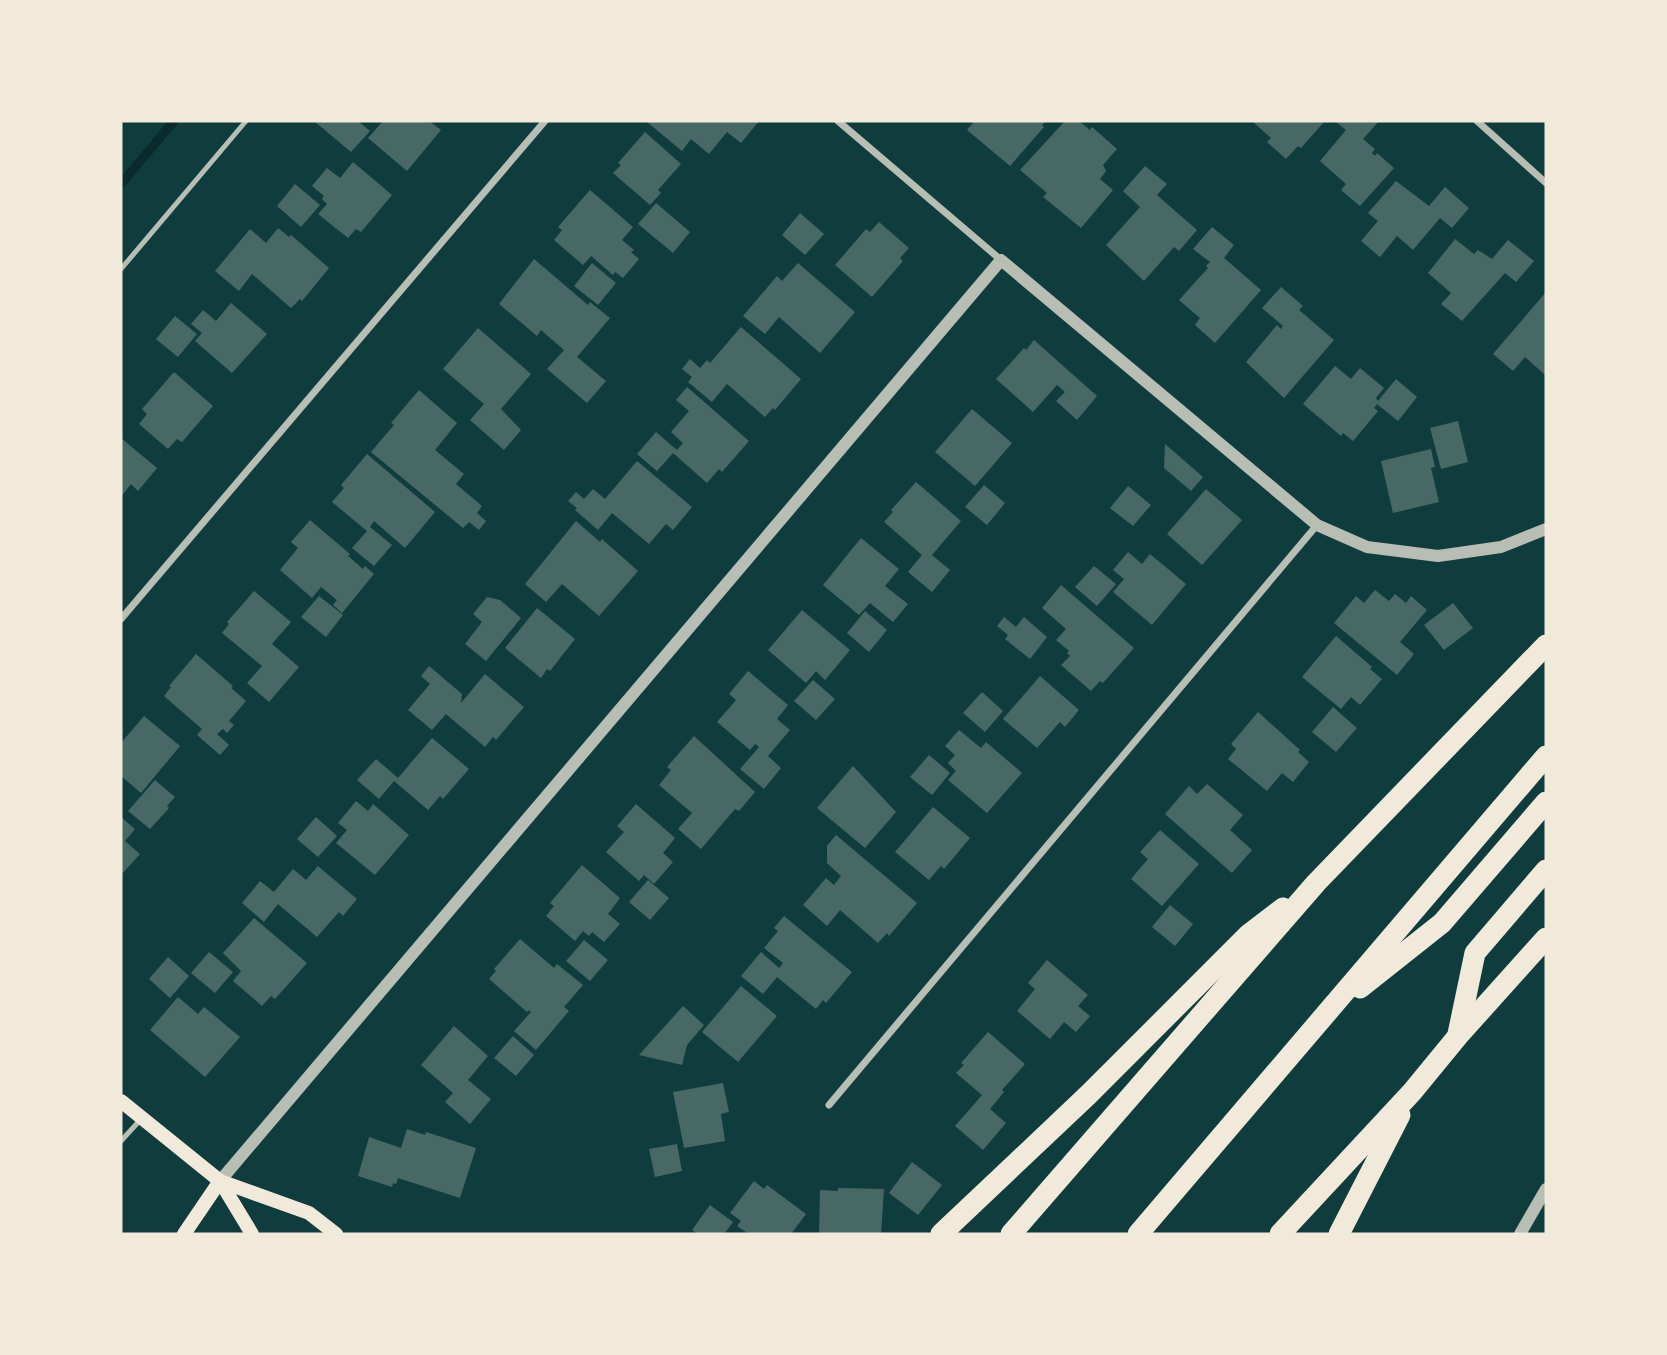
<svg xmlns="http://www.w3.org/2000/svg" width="1667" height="1355" font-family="'IBM Plex Sans',sans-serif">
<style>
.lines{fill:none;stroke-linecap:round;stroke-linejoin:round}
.stream{stroke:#0a2a2b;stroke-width:9}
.building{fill:#486865}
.service{stroke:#b8beb3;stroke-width:5}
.minor{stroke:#b8beb3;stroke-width:7}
.tertiary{stroke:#b8beb3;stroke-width:12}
.secondary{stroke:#f1e9da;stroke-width:14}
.motorway{stroke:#f1e9da;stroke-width:21}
</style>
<rect width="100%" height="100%" fill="#0f3d3e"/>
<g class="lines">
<polyline class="stream" points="121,184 174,121"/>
</g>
<g class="building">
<polygon points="314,121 358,121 370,131 351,152"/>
<polygon points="383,121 429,121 441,130 407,171 368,138"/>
<polygon points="649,121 759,121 741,143 727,132 709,154 691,139 682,151 647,122"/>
<polygon points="970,121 1046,121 1042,125 1044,127 1010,166 967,130 973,123"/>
<polygon points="1065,121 1079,121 1090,130 1092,127 1117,149 1103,165 1106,171 1100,179 1113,190 1081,228 1043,197 1047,193 1020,170"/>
<polygon points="1252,121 1325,121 1301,148 1298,146 1286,159 1267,142 1271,138"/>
<polygon points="1335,121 1379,121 1363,139 1375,149 1372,153 1375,156 1377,153 1394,168 1360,206 1341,190 1346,184 1320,161 1346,130"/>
<polygon points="645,132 681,164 658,190 661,193 650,205 613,173 621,165 618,163"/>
<polygon points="353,162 392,195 361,232 356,229 348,238 318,214 327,204 322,199 324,196 312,186 327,168 340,178"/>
<polygon points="1145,166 1167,184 1157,195 1197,230 1179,251 1174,247 1144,281 1106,245 1140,207 1123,191"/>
<polygon points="1396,181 1429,206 1445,187 1469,208 1452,228 1440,218 1413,250 1397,236 1380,257 1361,241 1378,221 1368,213"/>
<polygon points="295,184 320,205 301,227 277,206"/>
<polygon points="590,190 633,227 622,240 634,250 631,252 639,259 623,278 615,272 613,275 591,256 583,265 554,240 562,230 558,227"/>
<polygon points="656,203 690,232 673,253 638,224"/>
<polygon points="800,213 824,234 805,255 782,235"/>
<polygon points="879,222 909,248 900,258 903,261 872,297 835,265 866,229 870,232"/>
<polygon points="1212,227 1234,245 1224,258 1261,290 1215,343 1195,325 1200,318 1179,300 1208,268 1206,266 1210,262 1193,249"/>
<polygon points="278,228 289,237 291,235 329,268 302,301 300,299 291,308 252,274 239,291 215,271 250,229 266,243"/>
<polygon points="1455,239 1474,254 1478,250 1492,259 1508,240 1534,261 1516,282 1505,273 1462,321 1441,304 1451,293 1428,273"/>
<polygon points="534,259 588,305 590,302 610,318 577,357 606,381 587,403 547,369 564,350 541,330 537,336 499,304"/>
<polygon points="592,263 616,283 598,305 574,286"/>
<polygon points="798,263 855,312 820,353 779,317 765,334 743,316 777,276 782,281"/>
<polygon points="1281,287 1303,306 1299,310 1334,340 1284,398 1246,362 1277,325 1281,329 1283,326 1262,308"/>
<polygon points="1546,292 1546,373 1545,375 1525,357 1513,371 1493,354"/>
<polygon points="231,303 267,334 232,373 195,341 202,333 191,324 203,310 216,321"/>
<polygon points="175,316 197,334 178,357 156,339"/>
<polygon points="741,327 801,379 775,410 773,408 765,417 727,384 712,402 688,382 692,377 682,369 690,359 700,368 707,360 710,363"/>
<polygon points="478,328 531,374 501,409 521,430 504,450 470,420 484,404 443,369"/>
<polygon points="1034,340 1097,396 1077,420 1056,401 1065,392 1057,385 1033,412 996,379 1024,348 1026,350"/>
<polygon points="1335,366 1351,379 1360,368 1384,388 1376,398 1378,401 1396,379 1417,397 1398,421 1377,404 1374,408 1378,411 1353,441 1343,433 1341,436 1303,404"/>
<polygon points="174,372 213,406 182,442 177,439 168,449 139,424 147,414 142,409"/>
<polygon points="687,387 749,441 722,472 719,469 707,483 673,453 657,471 637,454 656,432 677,450 683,443 671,432 689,411 676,400"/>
<polygon points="419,390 457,423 435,450 464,474 456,484 482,506 477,513 486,521 479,530 469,522 463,528 371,452 394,425 391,423"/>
<polygon points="972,409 1012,443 975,486 935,452"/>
<polygon points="1458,421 1468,462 1441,469 1430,428"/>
<polygon points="121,438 157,468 138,491 131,484 121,497"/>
<polygon points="1165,444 1203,477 1191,491 1164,468"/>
<polygon points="1431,449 1435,467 1431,468 1439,502 1393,513 1381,461"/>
<polygon points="367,454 435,512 405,548 374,521 370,527 392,545 374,566 352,548 367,531 332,502 344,488 341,485"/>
<polygon points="637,461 692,507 673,530 666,524 649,544 612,513 598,530 575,510 577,508 568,501 576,492 584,499 593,489 605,499"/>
<polygon points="916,482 961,521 932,555 950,570 932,592 908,572 922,555 884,522 893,512 891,510"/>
<polygon points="984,485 1005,503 987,525 965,507"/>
<polygon points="1128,486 1151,505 1133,526 1110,508"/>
<polygon points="1206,489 1242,520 1202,565 1167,534"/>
<polygon points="310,520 350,554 348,556 363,569 365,566 374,574 342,613 333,605 337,600 321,587 312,598 280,570 298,548 291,542"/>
<polygon points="576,521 600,542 602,539 638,571 599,616 562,584 546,602 525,584"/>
<polygon points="861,538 899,569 885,586 908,604 893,622 870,603 859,615 823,585"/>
<polygon points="1128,552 1142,564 1150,554 1186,584 1152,625 1113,592 1124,579 1113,570"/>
<polygon points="1094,566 1116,584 1097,606 1075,587"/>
<polygon points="1061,585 1134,648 1103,683 1100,681 1091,691 1061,665 1070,656 1067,653 1069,651 1056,640 1066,629 1042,608"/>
<polygon points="1375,590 1389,601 1395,594 1406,603 1411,596 1427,610 1400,642 1414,654 1397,675 1334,623 1356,596 1364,603"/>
<polygon points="254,591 291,622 272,644 299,667 269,702 247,683 262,666 222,633 229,624 227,622"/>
<polygon points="319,596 343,615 326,637 301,617"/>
<polygon points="487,597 500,600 521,618 486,661 465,644 482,622 473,614"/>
<polygon points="1453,603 1473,628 1444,650 1424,625"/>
<polygon points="537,608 575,639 550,671 547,669 541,678 505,648"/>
<polygon points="802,610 850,650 825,680 816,671 806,683 768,650"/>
<polygon points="865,611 887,630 869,652 847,633"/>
<polygon points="1004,617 1016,627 1024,617 1047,637 1030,659 1005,639 1008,635 997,626"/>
<polygon points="1336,636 1372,667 1370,669 1382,679 1360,705 1351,697 1341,709 1302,677"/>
<polygon points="196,654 233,686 231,688 246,701 229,721 234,725 227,733 223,729 217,734 229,745 220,755 197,735 202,729 164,696 171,687 169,686"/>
<polygon points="429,666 462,694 461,703 485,674 524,707 496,740 493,737 485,747 446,714 432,730 408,710 430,684 421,676"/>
<polygon points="748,671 788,705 777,719 790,730 768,756 781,768 764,789 740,769 759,747 755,744 750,750 717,722 736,700 729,694"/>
<polygon points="1040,676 1079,710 1065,727 1060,722 1037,748 1003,719"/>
<polygon points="813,680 835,699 816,720 794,701"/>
<polygon points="982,692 1003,711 985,732 963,713"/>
<polygon points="1333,707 1357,728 1336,752 1312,732"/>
<polygon points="1258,712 1300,750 1298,752 1309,762 1293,782 1282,773 1267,791 1228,759 1236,749 1231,744"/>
<polygon points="144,716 180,746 141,793 121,776 121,743"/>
<polygon points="959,730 981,748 986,742 1022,773 987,813 948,780 956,771 948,763 955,755 945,746"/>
<polygon points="694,736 755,792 739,811 735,809 701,849 678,829 692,813 659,785 671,770 667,767"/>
<polygon points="432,738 469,769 443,799 440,796 428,810 394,781 379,799 357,780 376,759 398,778"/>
<polygon points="929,755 950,773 932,795 910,777"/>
<polygon points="853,766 896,812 865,848 817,808"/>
<polygon points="155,780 175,797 167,806 169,808 150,829 128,811"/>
<polygon points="1207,784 1243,815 1230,830 1252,850 1232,873 1165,814 1189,786 1197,794"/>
<polygon points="356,801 368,811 373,804 409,835 375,875 336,843 347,830 338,823"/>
<polygon points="636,804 675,838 663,853 673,862 654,884 644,875 639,881 606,852 624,832 617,826"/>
<polygon points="933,807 970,838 944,869 941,866 929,880 895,852"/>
<polygon points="121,817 135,829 125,841 140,854 121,875"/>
<polygon points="316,817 337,836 318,857 297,839"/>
<polygon points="1160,830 1199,864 1162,906 1131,879 1148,859 1140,852"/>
<polygon points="836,835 917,903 889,936 887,933 878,943 840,910 827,926 803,905 826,878 834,885 841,876 827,863 827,846"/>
<polygon points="582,865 620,898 608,914 620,924 604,942 592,932 589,936 583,931 575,941 546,916 554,906 550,903"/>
<polygon points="318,866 357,899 343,916 339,912 317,937 278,904 264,922 242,903 260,881 274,892 293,869 306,880"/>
<polygon points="648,880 669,898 650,920 629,902"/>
<polygon points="1170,905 1193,924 1175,946 1152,927"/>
<polygon points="784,916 852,972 826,1003 823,1000 816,1009 777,977 763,994 741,976 761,952 779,968 783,963 764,948 778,931 774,928"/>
<polygon points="254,918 307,963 275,999 271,996 262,1006 233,981 241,971 223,953"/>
<polygon points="520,939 554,968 557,964 583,985 564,1007 569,1011 536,1050 514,1031 531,1012 529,1010 527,1012 489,979 496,971 494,969"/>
<polygon points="584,940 608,960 590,981 566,961"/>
<polygon points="209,952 233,972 215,993 191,973"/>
<polygon points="168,957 189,976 170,998 149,979"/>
<polygon points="1047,960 1088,995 1078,1006 1090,1016 1076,1032 1064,1022 1050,1039 1017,1011 1035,989 1028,983"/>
<polygon points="741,986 777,1016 738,1062 702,1032"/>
<polygon points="178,997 198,1014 204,1007 240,1037 205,1077 150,1030"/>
<polygon points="683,1006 704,1025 687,1045 682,1065 639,1055"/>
<polygon points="454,1026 488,1056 468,1080 491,1099 470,1124 445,1102 453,1093 421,1065"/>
<polygon points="988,1032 1025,1064 1002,1090 1004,1092 990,1109 1006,1123 983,1150 955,1126 982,1095 956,1073 964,1065 961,1063"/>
<polygon points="513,1036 534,1055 516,1076 494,1058"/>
<polygon points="723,1083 729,1112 721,1114 725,1141 684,1148 673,1092"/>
<polygon points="407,1129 425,1135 426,1132 476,1148 460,1198 398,1178 396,1184 393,1183 392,1187 358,1176 369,1137 401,1148"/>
<polygon points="677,1144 682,1171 655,1177 649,1149"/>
<polygon points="912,1162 942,1185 918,1215 889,1193"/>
<polygon points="754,1181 764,1189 767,1185 806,1214 791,1234 749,1234 737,1226 741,1221 730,1213"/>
<polygon points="838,1188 884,1189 881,1234 819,1234 820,1190 838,1191"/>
<polygon points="710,1205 733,1222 724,1234 698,1234 692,1230"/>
</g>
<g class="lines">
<g class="service">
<polyline points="121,269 246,121"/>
<polyline points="121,1141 142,1118"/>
</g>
<g class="minor">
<polyline points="838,121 1001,260"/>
<polyline points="1477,121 1546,183"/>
<polyline points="121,619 545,121"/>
<polyline points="829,1105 1317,525"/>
</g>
<g class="tertiary">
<polyline points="220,1181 1001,260 1317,525 1367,547 1438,556 1501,547 1546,529"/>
<polyline points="1520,1234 1546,1189"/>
</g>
<g class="secondary">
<polyline points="121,1101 220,1181 309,1213 336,1234"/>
<polyline points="220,1181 252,1234"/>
<polyline points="184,1234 220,1181"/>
</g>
<g class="motorway">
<polyline points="1360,988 1442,923 1546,802"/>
<polyline points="1458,1034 1475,953 1546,870"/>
<polyline points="941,1234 1088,1095 1249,934 1283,908"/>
<polyline points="1011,1234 1316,883 1546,645"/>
<polyline points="1138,1234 1546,756"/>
<polyline points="1280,1234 1412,1092 1458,1036 1546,938"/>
<polyline points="1339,1234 1400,1115"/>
</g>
</g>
<rect width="1667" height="1355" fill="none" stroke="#f1e9da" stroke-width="245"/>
</svg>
